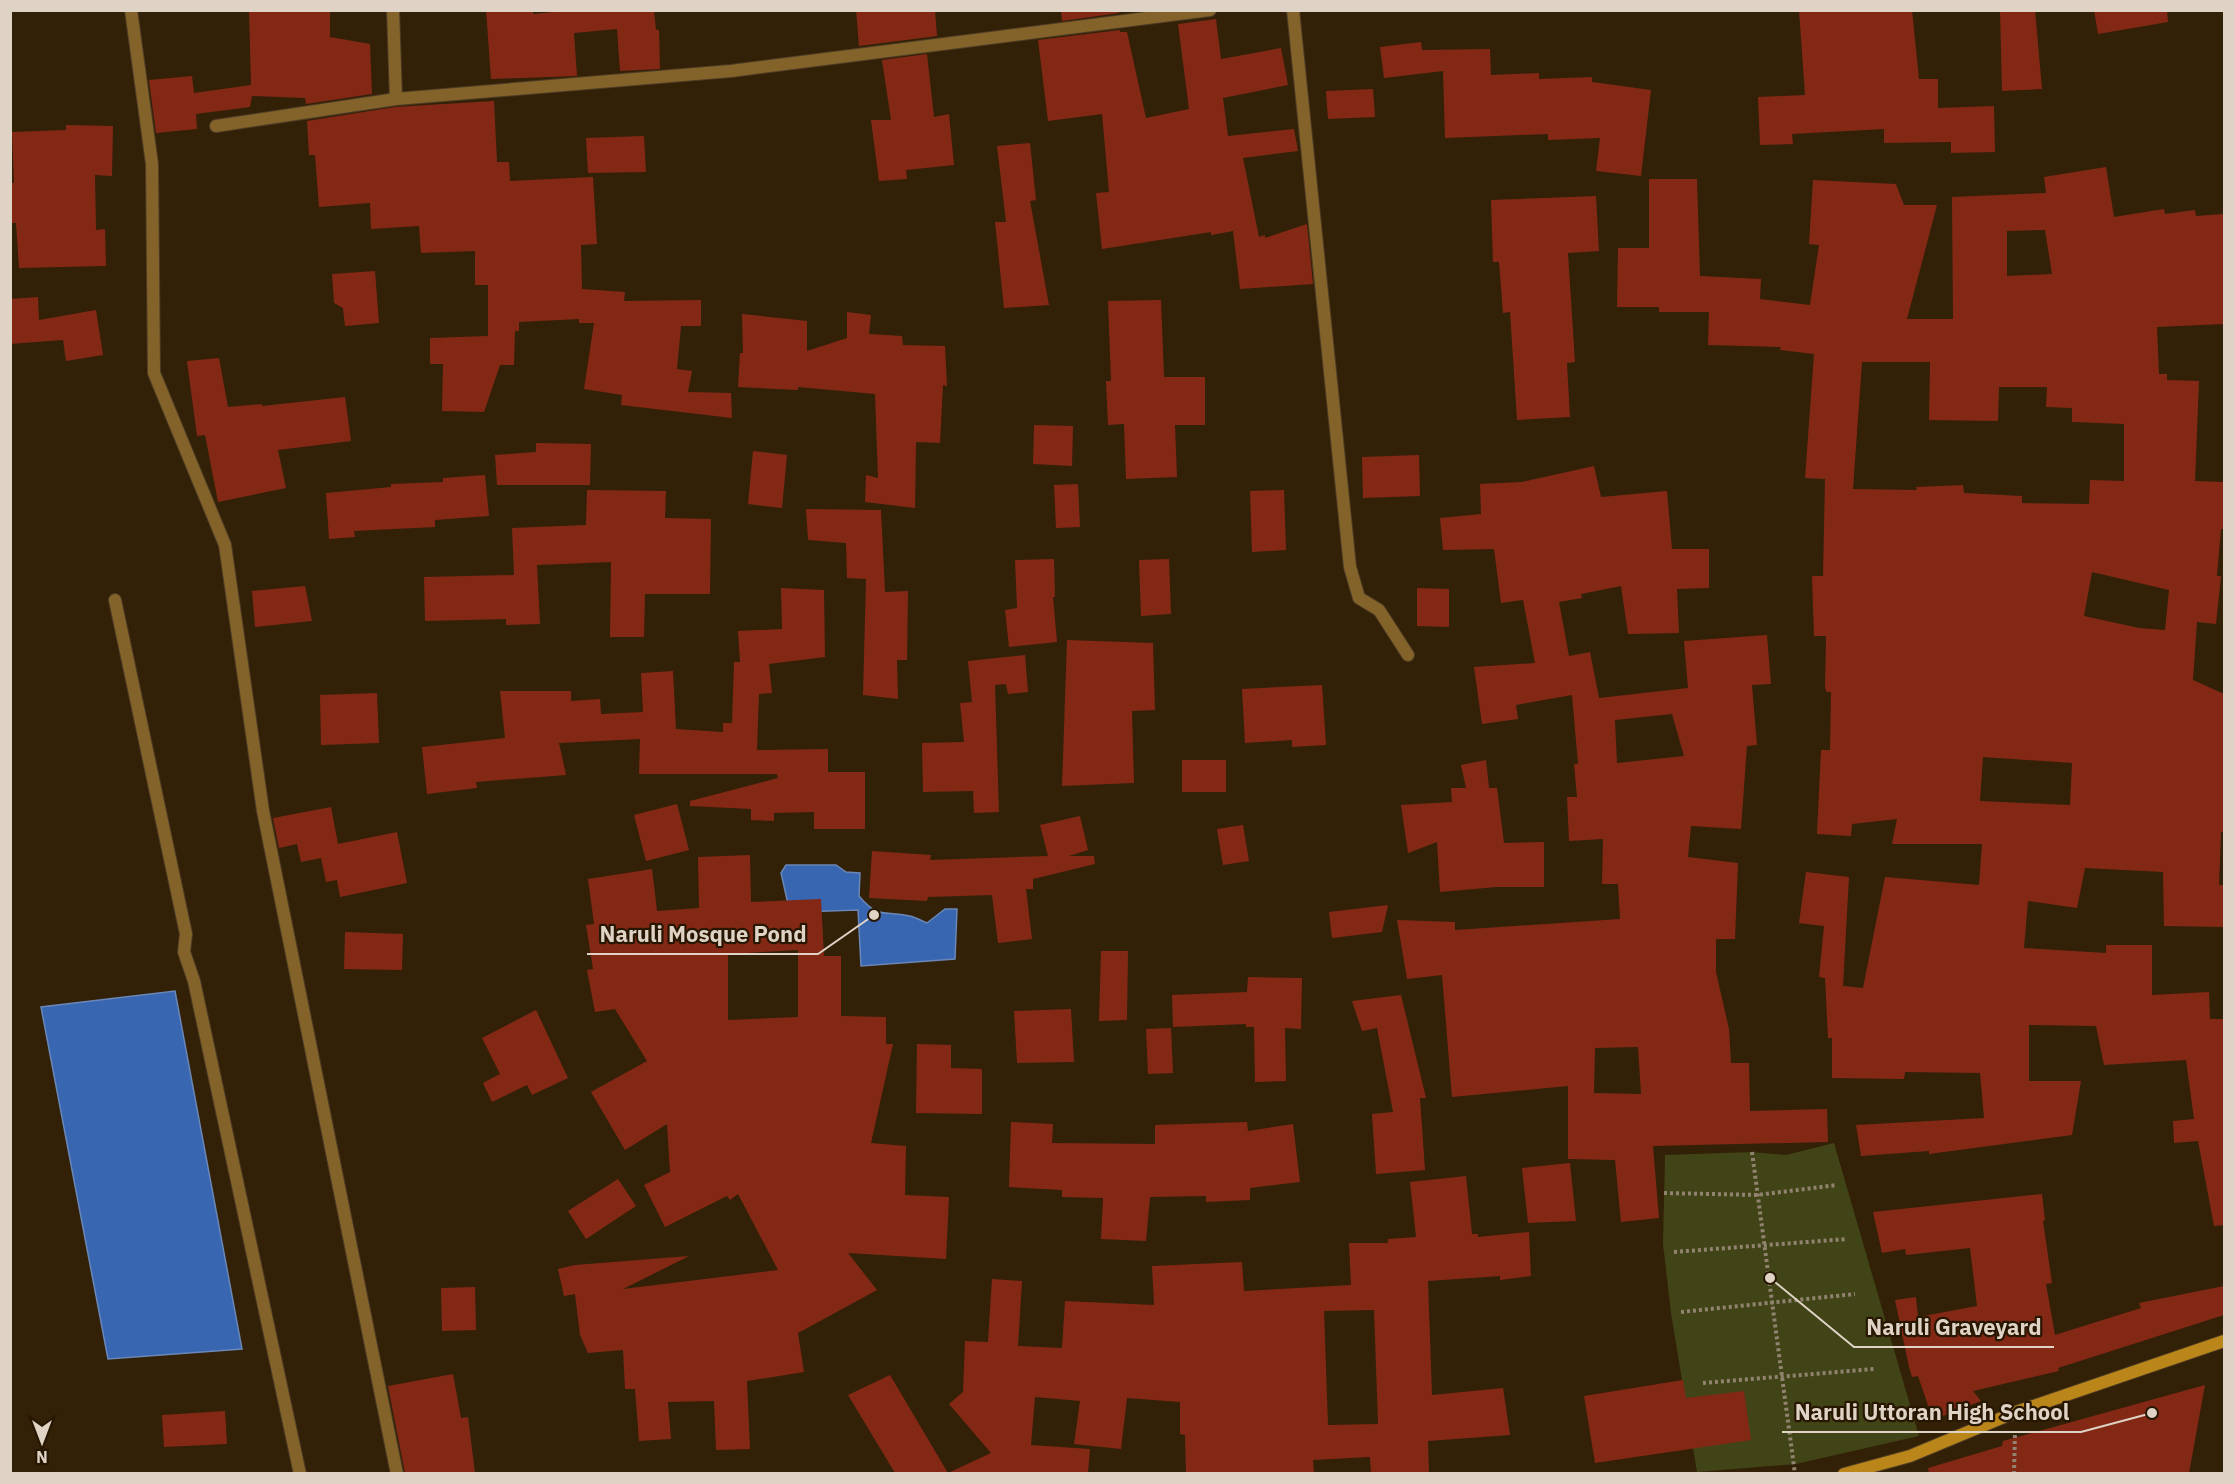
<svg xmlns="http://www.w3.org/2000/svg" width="2235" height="1484" font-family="'IBM Plex Sans',sans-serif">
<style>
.green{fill:#404417}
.water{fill:#3866b1;stroke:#6a87b7;stroke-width:1.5}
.building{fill:#842816;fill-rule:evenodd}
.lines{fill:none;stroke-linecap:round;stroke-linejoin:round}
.minor-casing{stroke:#4e3d25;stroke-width:14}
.secondary-casing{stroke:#4e3d25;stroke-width:14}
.path{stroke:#91836f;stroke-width:4;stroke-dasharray:3 3;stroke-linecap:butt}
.minor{stroke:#84632a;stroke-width:12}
.secondary{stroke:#ba861a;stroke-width:12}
.leader{fill:none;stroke:#dfd3c5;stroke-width:2}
.callout-dot{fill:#dfd3c5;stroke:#281700;stroke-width:2}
.callout-label{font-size:22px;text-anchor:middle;font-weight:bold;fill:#dfd3c5;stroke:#281700;stroke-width:4.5;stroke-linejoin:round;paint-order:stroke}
</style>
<rect width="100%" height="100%" fill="#322107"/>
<polygon class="green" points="1834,1143 1919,1436 1796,1464 1697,1472 1671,1313 1663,1244 1665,1155 1752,1152 1786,1155"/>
<g class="water">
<path d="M786 865H836L846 872 860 873 859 896C879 920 884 910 910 916 915 917 922 921 927 923L945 909H957L955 959 861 966 858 910 800 912 788 904 781 873Z"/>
<polygon points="175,991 242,1349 108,1359 41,1007"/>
</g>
<g class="building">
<polygon points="249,10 330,10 330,37 370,44 372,94 306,104 305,98 252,96 250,107 196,114 197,129 156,133 149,80 192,76 194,93 251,85"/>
<polygon points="486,10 533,10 533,14 575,10 654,10 656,30 659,30 660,69 620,71 617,29 574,33 577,76 491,79"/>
<polygon points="856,10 935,10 937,36 859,46"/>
<polygon points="1061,10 1119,10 1119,13 1062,21"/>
<polygon points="1799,10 1912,10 1919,79 1938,79 1938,108 1994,106 1995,152 1951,153 1951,142 1884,143 1884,129 1792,134 1793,144 1760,145 1758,97 1805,95"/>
<polygon points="2000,10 2035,10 2042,89 2002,91"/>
<polygon points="2094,10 2167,10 2168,22 2098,34"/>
<polygon points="1216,19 1221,59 1281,48 1288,85 1223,98 1228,136 1294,129 1298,151 1243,158 1259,237 1265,235 1265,238 1307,224 1313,284 1240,289 1233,231 1211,235 1211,232 1102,249 1096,193 1109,192 1102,114 1048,121 1038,40 1120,30 1120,32 1127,32 1146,118 1189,109 1178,24"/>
<polygon points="1421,42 1422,50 1490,49 1491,75 1539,73 1539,79 1592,77 1592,82 1651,90 1641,176 1596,171 1600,138 1548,140 1548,134 1445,138 1443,71 1384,78 1380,47"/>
<polygon points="927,54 934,117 949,114 954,165 906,170 907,179 879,181 871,120 891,120 882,60"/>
<polygon points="1373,89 1375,117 1328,119 1326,91"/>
<polygon points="494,101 497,162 509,162 510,181 593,177 597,244 581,245 582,289 625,292 624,301 701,300 701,326 681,326 677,369 692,371 688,392 731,393 732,418 621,405 622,395 584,389 594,323 579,323 579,319 519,322 519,331 515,331 514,365 500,365 484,412 442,411 443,364 430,364 430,338 488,336 488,285 475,285 475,251 421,253 419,226 371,229 370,203 319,207 315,155 309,155 307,121 395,107"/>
<polygon points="66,125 113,126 112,176 95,175 96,230 105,229 106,266 19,268 16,223 10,223 10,183 14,183 12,132 66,130"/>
<polygon points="644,136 646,172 588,173 586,138"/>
<polygon points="1030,143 1036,200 1030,201 1049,305 1004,308 995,222 1006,222 997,146"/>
<path d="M2106 167 2114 217 2164 209 2165 214 2195 210 2196 216 2224 214V324L2157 327 2159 374H2167V380L2199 381 2195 481 2224 482V529H2221L2217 576H2221L2216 624 2197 622 2193 680 2224 694V832H2221L2219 885H2224V927L2164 926 2163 872 2085 868 2077 908 2028 901 2024 948 2106 953V945H2152V995L2209 992 2210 1019H2224V1225L2214 1226 2198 1141 2174 1143 2173 1121 2194 1119 2186 1060 2104 1065 2096 1026 2029 1025V1081H2081L2072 1135 1929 1154V1151L1861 1156 1856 1125 1984 1118 1980 1073 1905 1072 1904 1079 1832 1078V1038H1828L1825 978 1819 977 1824 926 1799 923 1806 872 1849 877 1843 986 1863 988 1885 877 1979 885 1982 844H1892L1897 819 1852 824 1851 836 1817 834 1821 750H1830L1831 692H1827L1825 688 1826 636H1814L1812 576H1823L1825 479 1805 478 1814 354 1780 350 1781 347 1708 345 1709 312H1659V307H1617L1618 248H1649V179H1697L1700 276 1761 279 1760 299 1810 305 1819 245 1809 244 1813 180 1896 184 1904 205H1937L1907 319H1953L1952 197 2046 193 2044 177ZM2045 230 2052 274 2007 276V231ZM1862 362H1930L1929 420 1998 421 1999 387H2047L2046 407 2072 408V422L2124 424V481L2090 480 2089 504 2022 503V496L1964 493 1963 485 1916 487 1917 490 1853 489ZM2092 572 2169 590 2165 630 2139 628 2084 616ZM1983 757 2072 763 2070 805 1980 801Z"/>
<polygon points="1596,196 1599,251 1568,253 1575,362 1567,363 1570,417 1517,420 1510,312 1503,313 1499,262 1493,262 1491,200"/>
<polygon points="375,271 379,323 345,326 343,308 334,303 332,274"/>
<polygon points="38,297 39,320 96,310 103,355 66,361 63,340 10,344 10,299"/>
<polygon points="1161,300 1164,377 1205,377 1205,425 1175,425 1177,477 1126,479 1124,424 1108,425 1106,381 1111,381 1108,301"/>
<polygon points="847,312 871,315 869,334 902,336 903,345 945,346 947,386 943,385 940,443 916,442 915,508 865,502 866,475 878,478 875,394 798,387 798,390 738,387 740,353 743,353 742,314 807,321 807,351 847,338"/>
<polygon points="219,358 228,407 262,404 262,406 345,397 351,441 278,450 286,488 218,502 205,435 197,436 187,361"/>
<polygon points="1034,425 1073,426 1072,466 1033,464"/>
<polygon points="536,443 591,444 590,485 497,485 495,455 536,452"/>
<polygon points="753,451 787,455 782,508 748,504"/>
<polygon points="1419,455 1420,496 1363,498 1362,457"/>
<path d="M1594 466 1601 497 1667 491 1672 549H1709V588L1677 589 1679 633 1628 634 1621 586 1581 594 1582 598 1559 602 1569 656 1590 652 1599 698 1688 688 1684 641 1767 635 1771 684 1752 685 1757 745 1747 746 1741 829 1691 826 1688 857 1738 863 1735 939H1716V972L1729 1029 1731 1063H1749L1750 1111 1827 1109 1828 1142 1653 1146 1659 1218 1621 1222 1615 1160 1568 1159V1086L1452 1097 1442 975 1407 979 1397 920 1455 922V930L1620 919 1618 884H1602L1603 839 1569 841 1567 797H1577L1574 764H1578L1572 695 1516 705 1518 719 1482 724 1474 667 1535 663 1523 600 1501 603 1494 549 1443 550 1440 518 1481 514 1480 484 1522 482ZM1672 714 1684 756 1617 763 1615 720ZM1638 1047 1641 1094 1594 1093 1595 1048Z"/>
<polygon points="485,475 489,516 435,520 435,527 354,531 355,537 329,539 326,493 391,487 391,484 443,482 443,478"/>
<polygon points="1078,484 1080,527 1056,528 1054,485"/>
<polygon points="587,490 666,491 665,518 711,519 710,594 645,594 644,637 610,637 611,562 537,565 540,624 506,625 506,619 425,621 424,577 514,575 512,528 586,525"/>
<polygon points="1284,490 1286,550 1252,552 1250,491"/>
<polygon points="806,509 881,510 885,592 908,591 907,660 897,660 898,699 863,695 866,579 847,578 846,543 808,540"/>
<polygon points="1054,559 1055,597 1053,597 1057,642 1009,647 1005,610 1017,608 1015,560"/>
<polygon points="1169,559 1171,614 1141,616 1139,560"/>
<polygon points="305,586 312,621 255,627 252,591"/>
<polygon points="781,588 824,590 825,657 769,664 772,693 759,694 757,750 828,749 828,772 865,772 865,829 814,829 814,812 774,813 774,821 751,820 751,809 690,806 690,801 778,778 777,774 639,774 640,739 559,743 566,775 476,782 477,788 427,794 422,747 505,738 500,691 571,691 571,701 600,699 601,714 643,712 641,673 673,671 676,729 723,732 723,723 732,723 734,662 740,662 738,631 782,629"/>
<polygon points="1417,588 1449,589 1449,627 1417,626"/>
<polygon points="1067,640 1153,643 1155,710 1132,711 1134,783 1062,786"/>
<polygon points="1025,655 1028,692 1008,694 1006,684 995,685 999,812 974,813 973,791 923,792 922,743 964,742 960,703 972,702 968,661"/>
<polygon points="1322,685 1326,745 1292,747 1292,740 1245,743 1242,689"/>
<polygon points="377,693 379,743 321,745 320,695"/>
<rect x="1182" y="760" width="44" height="32"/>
<polygon points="1486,760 1489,788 1497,788 1504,843 1544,842 1544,887 1496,887 1440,892 1437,842 1408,853 1401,805 1452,802 1451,788 1466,788 1461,765"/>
<polygon points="677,804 689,850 646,861 634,815"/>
<polygon points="331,807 338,844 397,832 407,883 340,897 337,880 326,882 321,858 301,862 297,844 279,848 273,818"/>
<polygon points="1080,816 1088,850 1069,856 1094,856 1095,864 1033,879 1033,889 1026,889 1032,939 998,943 992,895 928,897 927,901 869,898 872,851 931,855 930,860 1048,856 1040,825"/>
<polygon points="1243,825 1249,861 1223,865 1217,829"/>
<path d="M750 855 751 902 821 899 824 956H841V1016L886 1017V1044H893L871 1143 906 1146 905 1195 949 1197 946 1259 848 1253 877 1290 798 1333 804 1372 747 1381 750 1449 716 1450 714 1401 668 1402 671 1439 639 1441 635 1389H625L623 1350 588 1353 580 1335 575 1294 564 1296 558 1269 575 1265 689 1256 623 1289 778 1270 738 1194 730 1200 727 1196 665 1227 644 1185 670 1172 667 1124 625 1150 591 1092 647 1061 615 1009 595 1012 587 970 593 969 586 925 594 924 588 879 652 869 657 911 699 908 698 857ZM798 950V1017L728 1020V954Z"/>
<polygon points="1388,905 1382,932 1332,938 1329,912"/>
<polygon points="345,932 403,934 402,970 344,969"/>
<polygon points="1101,951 1128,951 1127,1020 1099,1021"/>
<polygon points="1248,977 1302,978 1301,1029 1285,1028 1286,1081 1255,1082 1254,1027 1246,1027 1246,1024 1173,1027 1172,995 1247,992"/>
<polygon points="1401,995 1426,1098 1420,1098 1425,1170 1376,1174 1372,1114 1393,1112 1377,1028 1362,1031 1352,1001"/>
<polygon points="1071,1009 1074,1062 1017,1063 1014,1011"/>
<polygon points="536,1010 568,1078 532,1095 527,1085 492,1102 483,1083 500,1074 482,1038"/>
<polygon points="1171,1028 1173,1073 1148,1074 1146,1029"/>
<polygon points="917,1044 951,1045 951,1068 982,1069 982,1114 916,1113"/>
<polygon points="1011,1122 1053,1124 1052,1143 1155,1144 1155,1125 1247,1122 1248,1131 1293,1124 1300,1182 1250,1188 1250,1200 1206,1202 1206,1196 1150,1197 1146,1241 1101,1239 1103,1198 1062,1197 1062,1190 1009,1187"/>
<polygon points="1570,1163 1576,1221 1528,1223 1522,1168"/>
<path d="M1466 1176 1472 1234H1478V1237L1529 1232 1531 1276 1500 1280V1276L1428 1281 1432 1395 1503 1388 1510 1435 1428 1441 1429 1473H1371L1370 1457 1313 1460 1314 1473H1186L1185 1435 1180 1434V1402L1127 1398 1121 1449 1074 1444 1080 1401 1035 1397 1031 1445 1090 1449 1088 1473H895L848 1395 890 1375 948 1473 991 1453 949 1404 963 1392 965 1341 988 1342 992 1279 1022 1281 1018 1346 1062 1348 1065 1301 1154 1305 1152 1266 1242 1262 1244 1291 1351 1285 1349 1243H1388V1239L1416 1237 1410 1182ZM1374 1310 1378 1424 1328 1425 1324 1311Z"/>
<polygon points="618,1179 636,1206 586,1239 568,1211"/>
<polygon points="2042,1194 2045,1220 2043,1221 2052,1283 2046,1284 2055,1335 2141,1308 2139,1303 2224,1286 2224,1315 2058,1368 2059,1371 1973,1391 1981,1401 1933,1420 1918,1376 1912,1377 1909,1367 1895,1300 1916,1297 1918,1317 1977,1306 1970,1248 1906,1255 1905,1249 1882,1253 1873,1212"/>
<polygon points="475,1287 476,1330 442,1331 441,1288"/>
<polygon points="453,1374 461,1418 468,1417 475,1473 405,1473 388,1386"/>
<polygon points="1683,1380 1686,1398 1744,1391 1751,1440 1595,1463 1584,1396"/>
<polygon points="2205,1385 2189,1473 1929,1473 1928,1468 2002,1446 2003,1441"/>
<polygon points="225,1411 227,1444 164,1447 162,1415"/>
</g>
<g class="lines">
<g class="minor-casing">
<g id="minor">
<polyline points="131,10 152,164 154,373 225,545 263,811 397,1474"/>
<polyline points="1293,10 1350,567 1359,598 1379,610 1408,655"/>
<polyline points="396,99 731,71 1210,10"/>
<polyline points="216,126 396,99 393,10"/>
<polyline points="115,600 186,934 184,952 194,981 300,1474"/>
</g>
</g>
<g class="secondary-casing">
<polyline id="secondary" points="1844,1474 1910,1456 2016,1412 2224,1341"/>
</g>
<g class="path">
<polyline points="1752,1152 1795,1474"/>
<polyline points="1664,1193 1757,1195 1837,1185"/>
<polyline points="1674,1252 1847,1239"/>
<polyline points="1681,1312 1855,1294"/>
<polyline points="1703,1383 1874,1369"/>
<polyline points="2014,1474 2015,1432"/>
</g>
<use href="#minor" class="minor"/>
<use href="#secondary" class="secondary"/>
</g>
<path class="leader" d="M874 915L818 954H587M1770 1278L1854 1347H2054M2152 1413L2081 1432H1782"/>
<g class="callout-dot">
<circle cx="874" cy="915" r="6"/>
<circle cx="1770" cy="1278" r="6"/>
<circle cx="2152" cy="1413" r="6"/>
</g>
<g class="callout-label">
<text x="703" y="942">Naruli Mosque Pond</text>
<text x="1954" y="1335">Naruli Graveyard</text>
<text x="1932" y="1420">Naruli Uttoran High School</text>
</g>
<rect width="2235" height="1484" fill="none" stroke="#dfd3c5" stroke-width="24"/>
<g transform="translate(42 1442) rotate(180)" stroke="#281700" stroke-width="4.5" paint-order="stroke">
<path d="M0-4.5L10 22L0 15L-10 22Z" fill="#dfd3c5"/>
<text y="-9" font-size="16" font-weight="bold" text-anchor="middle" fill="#dfd3c5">N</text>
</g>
</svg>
